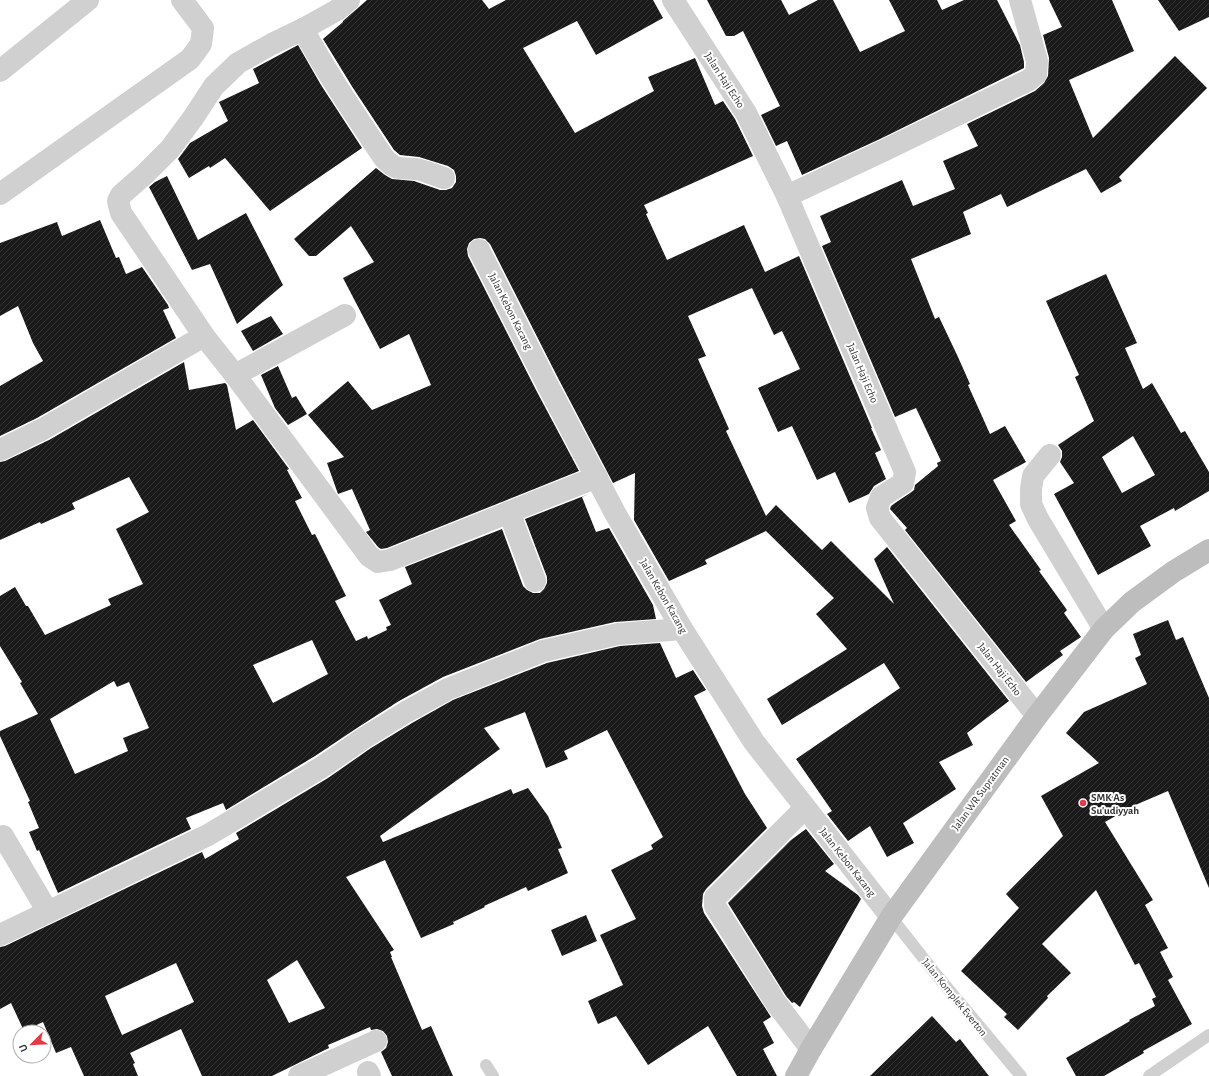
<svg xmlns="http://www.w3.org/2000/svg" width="1209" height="1076" font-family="'Alegreya Sans',sans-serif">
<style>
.building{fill:url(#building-hatch);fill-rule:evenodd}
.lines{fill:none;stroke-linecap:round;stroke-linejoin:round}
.lane{stroke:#d0d0d0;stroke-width:12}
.street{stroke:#d0d0d0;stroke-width:22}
.secondary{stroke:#bdbdbd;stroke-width:22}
.poi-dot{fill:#e63946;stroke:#fff;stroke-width:1.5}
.labels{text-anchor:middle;stroke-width:4;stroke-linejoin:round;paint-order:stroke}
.street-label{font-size:11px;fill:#333;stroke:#fff}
.poi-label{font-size:11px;font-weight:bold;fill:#333;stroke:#fff;text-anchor:start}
</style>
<defs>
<pattern id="building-hatch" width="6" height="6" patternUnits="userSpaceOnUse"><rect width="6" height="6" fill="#1a1a1a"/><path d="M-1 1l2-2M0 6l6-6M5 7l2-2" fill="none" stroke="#333"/></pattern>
</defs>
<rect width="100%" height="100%" fill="#fff"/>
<g class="building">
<polygon points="367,0 482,0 489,9 506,0 653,0 663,18 596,55 577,21 523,48 575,133 654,91 648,77 695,58 715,105 723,101 735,119 753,156 644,205 648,213 646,214 667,260 744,225 765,272 799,256 872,428 871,428 881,450 875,453 886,479 874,486 869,494 849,503 835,472 817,480 792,426 778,432 758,388 800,369 782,331 774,335 752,288 688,316 706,356 698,359 729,429 726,431 766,516 776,505 822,550 831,541 894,604 874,559 887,547 1009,701 967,733 973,745 939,762 956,789 903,823 914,843 887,857 870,826 848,841 827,814 832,811 796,759 900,688 884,663 782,725 767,699 847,649 816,614 834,598 766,531 705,560 707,564 669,581 634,520 635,473 613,483 558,378 490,244 485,239 480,238 474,239 469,243 467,249 468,256 536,390 579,471 387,548 381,549 378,547 366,532 370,530 352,489 338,494 327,463 344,457 308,415 348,381 372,410 431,385 409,334 380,349 343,278 374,262 351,226 316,256 309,256 294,239 376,168 385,175 392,179 414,181 440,190 446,190 452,188 456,182 456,176 454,170 448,166 419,157 400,155 394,150 353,88 323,39 343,22 343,21"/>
<polygon points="707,0 781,0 789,15 818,0 833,0 860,52 905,31 889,0 937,0 942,10 964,0 997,0 1020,45 1024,62 1024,68 880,139 802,175 787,141 776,146 761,115 780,106 743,31 734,36 726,36"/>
<polygon points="1049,0 1112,0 1134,51 1069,80 1093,138 1175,56 1207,88 1119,177 1122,181 1101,193 1086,169 1007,207 1001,194 963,212 971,234 911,259 935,319 939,317 958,357 970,384 968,385 990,434 1005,426 1026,462 993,480 1016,521 1009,525 1041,570 1039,571 1067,610 1064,613 1081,637 1060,651 1063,655 1026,682 905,530 907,528 890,509 891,506 895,503 910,493 914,490 915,485 938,466 937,463 941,461 916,408 895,417 822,246 831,242 820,216 902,180 913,206 955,189 943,161 978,146 967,124 1035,91 1044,83 1048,76 1049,58 1043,35 1062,27"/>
<polygon points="1158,0 1209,0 1209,17 1179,31"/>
<polygon points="298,45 321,85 362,148 270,211 225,158 210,168 209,166 189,178 178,159 190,143 228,121 219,102 259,83 253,69"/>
<polygon points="167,176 198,240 246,213 283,285 237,324 210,264 192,270 149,187 155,182"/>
<polygon points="100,220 116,258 119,257 126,274 142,267 168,305 169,308 163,310 176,338 37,418 0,436 0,386 43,361 33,343 18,306 0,316 0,243 57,222 62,236"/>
<path d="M1106 274 1137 343 1125 348 1143 389 1152 383 1181 433 1185 431 1209 472V491L1175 511 1174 508 1140 526 1151 546 1098 575 1054 494 1074 483 1060 462 1062 457V451L1058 445 1094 421 1075 377 1079 375 1046 301ZM1133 436 1155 475 1122 493 1102 457Z"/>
<polygon points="271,316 283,334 253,351 241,331"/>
<path d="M184 362 189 390 225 383 227 385 236 430 253 420 289 469 287 470 302 498 295 501 312 535 315 534 346 596 335 601 356 641 367 636 368 639 387 630 386 627 391 625 379 600 412 584 405 567 502 529 523 586 527 590 533 593H540L544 589 547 583V577L525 519 589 494 582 497 596 532 609 528 653 605 656 619 615 622 540 639 443 677 399 701 357 728 315 756 226 810 223 803 186 818 191 829 58 893 39 850 37 851 29 832 39 828 28 802 30 801 0 736V731L38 714 20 683 22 682 0 646V596L15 587 26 606H28L45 635 111 605 108 599 143 584 116 529 149 512 129 477 72 503 75 509 41 524 40 522 0 540V462L5 461 49 440ZM312 640 328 674 273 703 253 665ZM114 681 117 687 129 682 149 728 123 738 128 751 75 774 50 719Z"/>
<polygon points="278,366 292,398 296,396 307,414 288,425 275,408 261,375"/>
<polygon points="1168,620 1176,640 1183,637 1209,698 1209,888 1168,791 1133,806 1105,822 1153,900 1145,905 1168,948 1160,952 1173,977 1168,980 1192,1024 1143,1051 1144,1053 1104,1076 1076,1076 1066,1058 1130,1021 1129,1020 1155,1006 1152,999 1156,997 1139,963 1135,965 1096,890 1042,944 1071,973 1047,996 1048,998 1018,1030 1004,1017 1007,1014 961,971 1019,908 1006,894 1063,836 1041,796 1099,763 1066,733 1084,712 1147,684 1135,658 1141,655 1133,634"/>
<path d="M660 643 676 678 693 670 706 690 694 696 745 794 767 828 706 889 703 894 702 906 704 913 771 1017 763 1022 774 1043 763 1049 777 1076H737L708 1026 648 1065 616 1016 598 1024 588 1001 623 985 600 935 636 919 611 870 653 849 651 845 663 837 607 730 564 751 568 759 546 768 525 712 484 728 500 749 380 836 383 842 511 789 513 794 528 788 548 816 562 848 558 849 568 873 528 891 526 887 484 906 485 907 453 922 454 924 421 938 385 860 346 877 394 950 390 952 392 957H391L422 1030 431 1026 453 1076H392L381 1052 386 1048 388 1042 387 1036 383 1031 377 1029 371 1030 370 1027 328 1045 329 1048 272 1076H202L181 1029 130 1053 135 1063 133 1064 138 1076H84L71 1047 56 1053 43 1022 24 1031 11 1003 0 1009V947L5 946 202 852 205 859 239 839 236 833 328 778 371 748 412 723 453 700 547 663 620 646ZM297 960 325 1008 289 1023 267 980ZM176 963 194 1002 122 1035 105 996Z"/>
<polygon points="806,829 834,864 825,871 858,895 861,899 800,1007 794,1002 792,1003 786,996 728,903 791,840"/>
<polygon points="586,915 597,941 562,956 551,930"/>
<polygon points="932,1016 956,1042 960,1039 989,1076 870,1076"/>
</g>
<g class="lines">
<g class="lane">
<polyline points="891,917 935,973 1021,1076"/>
<polyline points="486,1065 493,1076"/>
<polyline points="1149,1076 1209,1035"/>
</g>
<g class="street">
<polyline points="349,0 337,10 303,29 272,44 238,63 214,86 193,118 170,149 145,174 121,195 118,201 121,213 204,336 235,375 369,556 378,562 390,560 597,477"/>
<polyline points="673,0 746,113 787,196 905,472 903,483 881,497 877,508 880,518 1037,716"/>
<path d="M303 29C327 74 356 116 384 158 397 172 400 167 416 169 426 171 435 175 444 178"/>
<polyline points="0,71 88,0"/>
<polyline points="0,194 190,59 201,44 203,28 182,0"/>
<polyline points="787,196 885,150 1029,80 1036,74 1037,61 1020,0"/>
<polyline points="479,250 547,384 615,513 682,629 754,742 891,917"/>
<polyline points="235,375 345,315"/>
<polyline points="0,450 43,429 204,336"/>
<polyline points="1050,455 1033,476 1031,489 1031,504 1038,519 1104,629"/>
<polyline points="509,512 535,581"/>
<polyline points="805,808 715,898 715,906 776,1003 811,1049"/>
<polyline points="0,838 3,836 48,912 208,835 322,767 364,738 406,712 448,689 543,651 618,634 682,629"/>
<polyline points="0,935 48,912"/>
<polyline points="368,1072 370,1076"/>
<polyline points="299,1076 376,1041"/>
</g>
<polyline class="secondary" points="796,1076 811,1049 891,917 1037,716 1104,629 1132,602 1173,572 1209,550"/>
</g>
<circle class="poi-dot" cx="1083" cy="803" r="4"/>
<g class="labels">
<g class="street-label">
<text transform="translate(725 80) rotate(57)" y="4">Jalan Haji Echo</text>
<text transform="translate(511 311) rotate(63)" y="4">Jalan Kebon Kacang</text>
<text transform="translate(863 373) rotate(67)" y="4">Jalan Haji Echo</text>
<text transform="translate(664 596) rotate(60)" y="4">Jalan Kebon Kacang</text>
<text transform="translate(1000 669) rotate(52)" y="4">Jalan Haji Echo</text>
<text transform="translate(980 793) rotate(-54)" y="4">Jalan WR Supratman</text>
<text transform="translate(848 862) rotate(52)" y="4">Jalan Kebon Kacang</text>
<text transform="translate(955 997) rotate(51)" y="4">Jalan Komplek Everton</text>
</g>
<g class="poi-label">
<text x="1091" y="801">SMK As<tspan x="1091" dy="13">Su'udiyyah</tspan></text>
</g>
</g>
<g transform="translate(32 1044) rotate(246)"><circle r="19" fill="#ffffff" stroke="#adadad"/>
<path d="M0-3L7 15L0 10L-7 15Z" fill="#e63946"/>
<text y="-6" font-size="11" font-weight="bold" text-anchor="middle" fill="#333333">U</text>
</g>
</svg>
